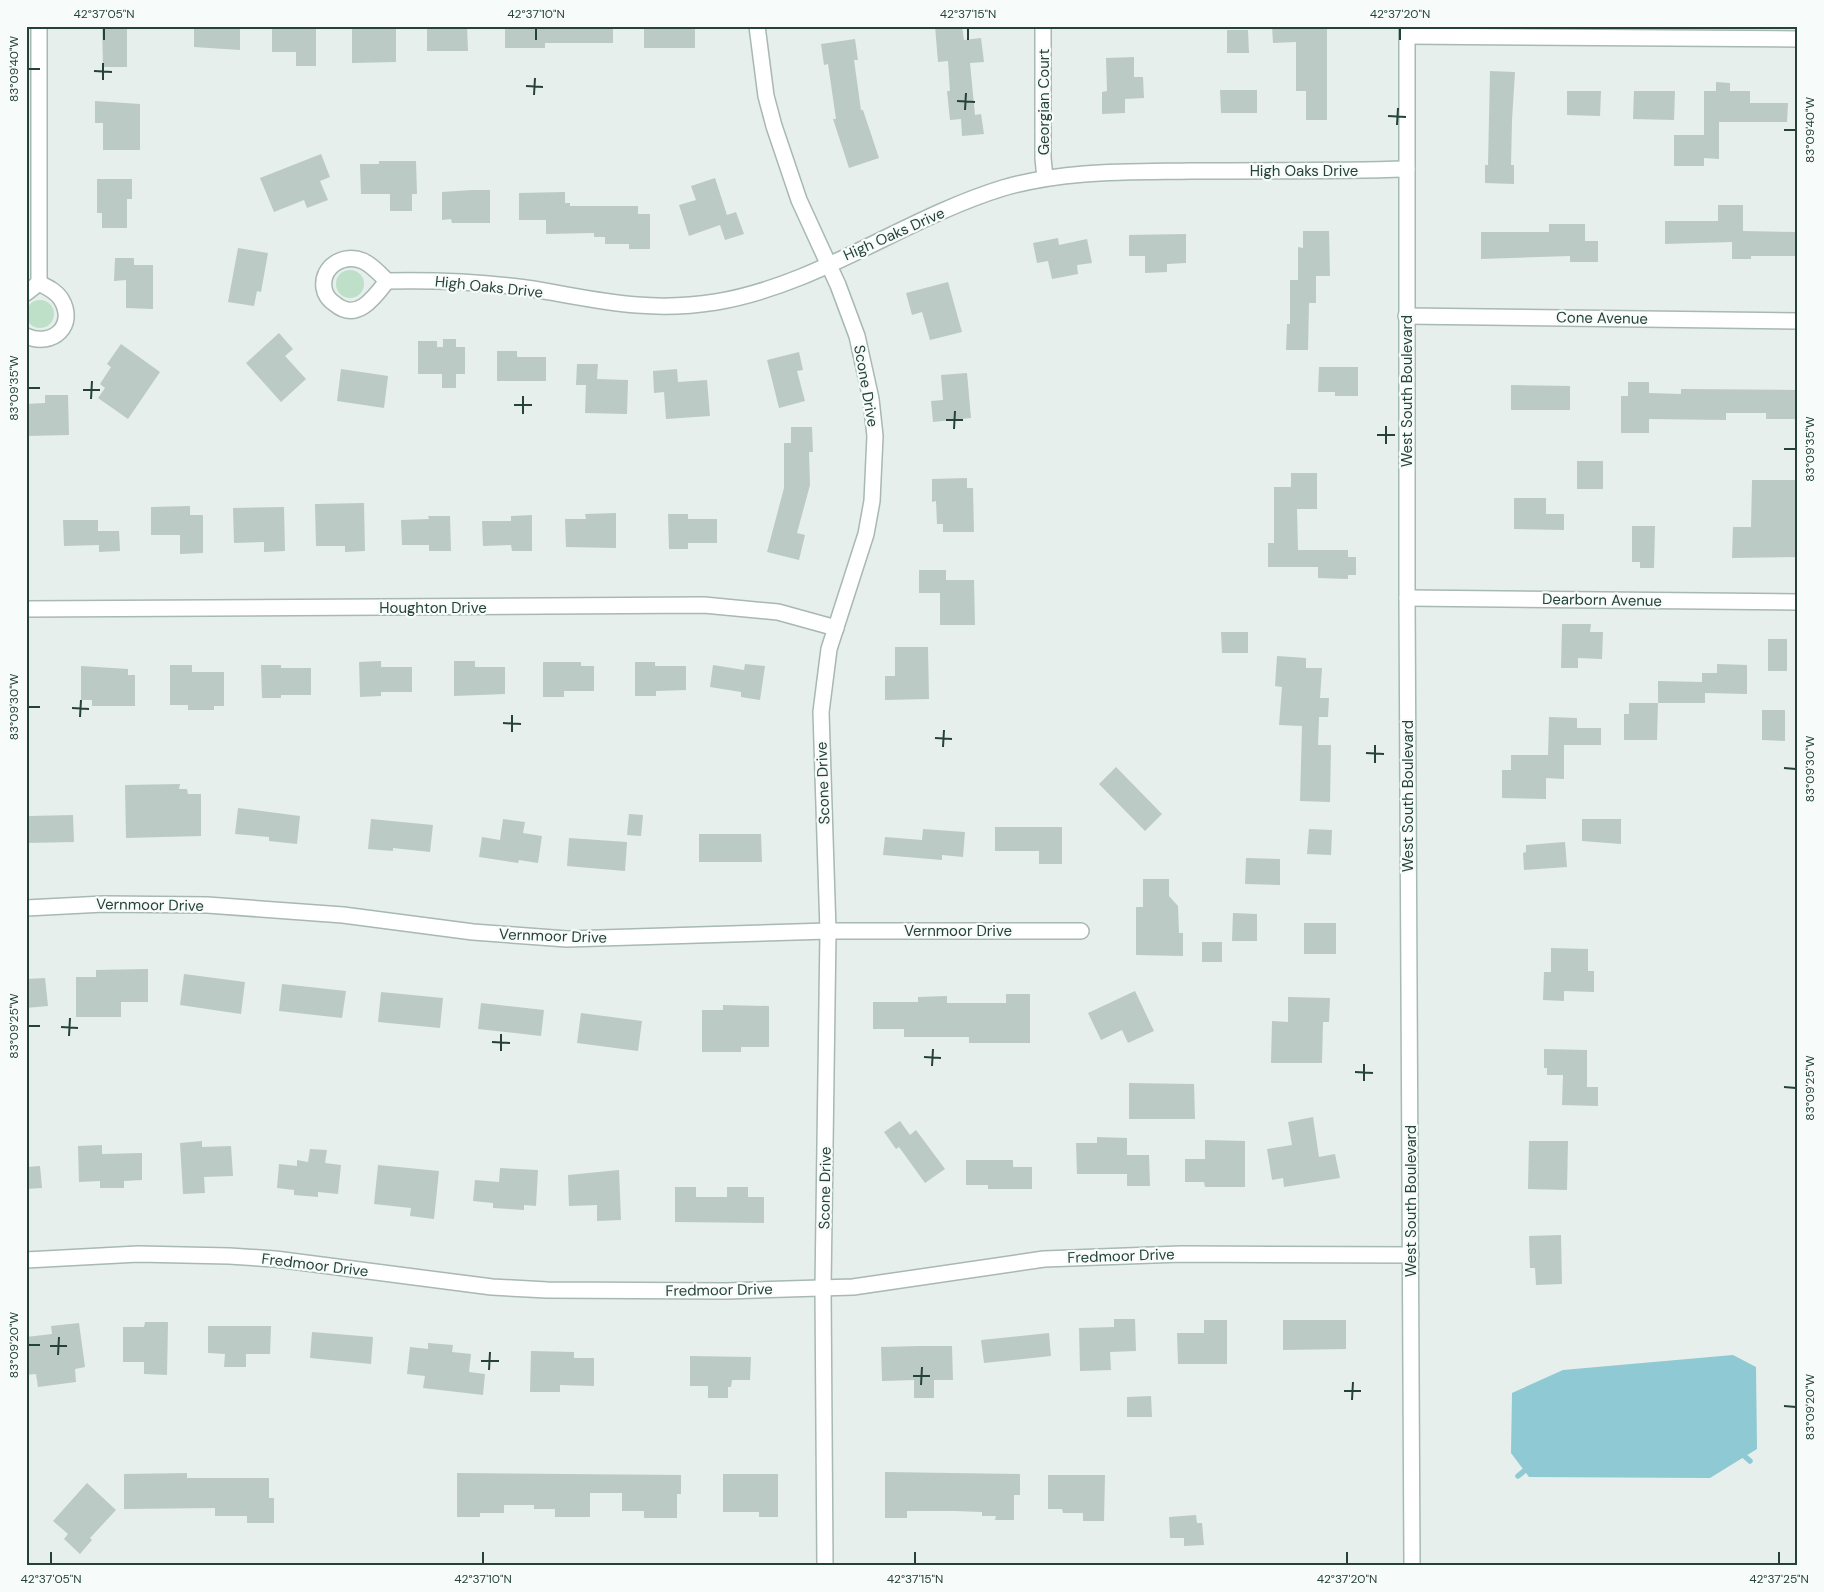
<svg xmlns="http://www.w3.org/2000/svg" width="1824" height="1592" font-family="'DM Sans',sans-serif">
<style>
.green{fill:#bfe0c8}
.water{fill:#8ec9d4}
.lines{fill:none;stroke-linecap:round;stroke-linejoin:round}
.stream{stroke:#8ec9d4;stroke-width:5.5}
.building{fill:#bbcac4}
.street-casing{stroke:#a8b8b2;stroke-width:18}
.secondary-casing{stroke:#a4bbb3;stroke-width:18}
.street{stroke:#fff;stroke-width:15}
.secondary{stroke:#fff;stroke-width:15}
.ticks{fill:none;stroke:#24423a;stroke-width:2}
.labels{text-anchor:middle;stroke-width:4.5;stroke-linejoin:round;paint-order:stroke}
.street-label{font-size:15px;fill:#24423a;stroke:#f7fbf9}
.neatline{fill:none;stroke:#24423a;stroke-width:2}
.ticks-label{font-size:12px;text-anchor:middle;fill:#24423a}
</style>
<rect width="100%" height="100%" fill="#e6efeb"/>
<g class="green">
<circle cx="350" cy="284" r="14"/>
<circle cx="40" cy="314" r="14"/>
</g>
<polygon class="water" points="1733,1355 1756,1367 1757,1449 1710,1478 1529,1477 1511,1453 1512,1393 1563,1370"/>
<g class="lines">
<g class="stream">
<polyline points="1741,1453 1750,1461"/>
<polyline points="1518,1476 1530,1466"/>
</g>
</g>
<g class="building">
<polygon points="102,26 127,26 127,67 103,67"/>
<polygon points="194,26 240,26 240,50 194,47"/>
<polygon points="272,26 316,26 316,66 296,66 296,52 272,52"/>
<polygon points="352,26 396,27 396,62 352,63"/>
<polygon points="427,26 467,26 468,51 427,51"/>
<polygon points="505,26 613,26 613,43 545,43 545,48 505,48"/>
<rect x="644" y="26" width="51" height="22"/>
<polygon points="935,26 962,26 964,40 981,38 984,62 970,63 975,115 981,114 984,134 962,136 961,119 950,120 947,91 950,91 948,61 938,62"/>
<polygon points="1272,26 1327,26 1327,120 1306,120 1306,91 1296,91 1296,42 1273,43"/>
<polygon points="1227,30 1248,30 1249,53 1227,53"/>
<polygon points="855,39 858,60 854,60 861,110 863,110 879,158 849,168 833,119 836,119 828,64 824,65 821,44"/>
<polygon points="1134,57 1134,77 1143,77 1144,98 1125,99 1125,113 1102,114 1102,92 1107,91 1106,58"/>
<polygon points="1490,71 1515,72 1512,120 1511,165 1514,165 1514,184 1485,183 1485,165 1488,165"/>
<polygon points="1716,82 1730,83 1730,91 1750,91 1750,103 1788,103 1787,122 1719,122 1719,159 1704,158 1704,166 1674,166 1674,135 1704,135 1704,91 1716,91"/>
<polygon points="1220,90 1257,90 1257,113 1221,113"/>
<polygon points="1567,91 1601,91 1600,116 1567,115"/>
<polygon points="1634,91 1675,91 1674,120 1633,119"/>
<polygon points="95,101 140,104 140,150 103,150 103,123 95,123"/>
<polygon points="321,154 330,177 320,181 328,200 307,208 304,200 274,212 260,178"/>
<polygon points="379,161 416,161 417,194 412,194 412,211 390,211 390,194 361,194 360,164 379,164"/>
<polygon points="715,178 727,215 736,212 744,234 725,240 720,225 689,236 679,205 696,200 691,186"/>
<polygon points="97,179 132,179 132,199 127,199 127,228 102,228 102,213 97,213"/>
<polygon points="472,190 490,190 490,223 452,223 451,219 442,220 442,192"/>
<polygon points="565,192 565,203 570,203 570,206 638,206 638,214 650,214 650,249 629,249 629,244 605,244 605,237 594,237 594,233 546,234 546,220 519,220 519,193"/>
<polygon points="1718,205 1743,205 1743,231 1798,232 1798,256 1751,256 1751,259 1732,259 1732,242 1665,244 1665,221 1718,221"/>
<polygon points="1549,224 1585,224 1585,241 1598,241 1598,262 1570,262 1570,256 1481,259 1481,232 1549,232"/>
<polygon points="1303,231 1329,231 1330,276 1316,276 1316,303 1309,303 1308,350 1286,350 1287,324 1290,324 1290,280 1298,280 1298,247 1303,248"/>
<polygon points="1186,234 1186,263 1167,264 1167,272 1145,273 1145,256 1129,256 1129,235"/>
<polygon points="1058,238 1059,245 1087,239 1092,263 1077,265 1078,274 1052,279 1048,261 1037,263 1033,243"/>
<polygon points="238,248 268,253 261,292 257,291 254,306 228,302"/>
<polygon points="115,258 134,258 134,265 153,265 153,309 126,308 126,280 114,281"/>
<polygon points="948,282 962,332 930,340 922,312 912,315 906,293"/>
<polygon points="279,333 293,349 285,356 306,379 281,402 246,363"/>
<polygon points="443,339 456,339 456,347 465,347 465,374 456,374 456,388 442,388 442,374 418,374 418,341 437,341 437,347 443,347"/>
<polygon points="121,344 160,372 128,419 98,398 105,388 100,384 111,367 107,364"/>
<polygon points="497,351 517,351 517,357 546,357 546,381 497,381"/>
<polygon points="799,352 803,370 797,371 805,401 779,408 767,360"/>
<polygon points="577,364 598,364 597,379 628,380 627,414 585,413 586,385 576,385"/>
<polygon points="1319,367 1358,367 1358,396 1335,396 1335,392 1318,392"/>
<polygon points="341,369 388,376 384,408 337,401"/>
<polygon points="677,369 678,382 707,380 710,416 666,419 664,392 654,393 653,371"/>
<polygon points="967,373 971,418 933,422 931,401 943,400 941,375"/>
<polygon points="1628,382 1649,382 1649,393 1681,394 1681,389 1798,390 1798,419 1766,419 1766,413 1726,413 1726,420 1649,419 1649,433 1621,433 1621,396 1628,396"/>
<polygon points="1511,385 1570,386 1570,410 1511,410"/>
<polygon points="45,395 68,395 69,435 26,436 26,404 45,403"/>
<polygon points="791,427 812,427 813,452 809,452 810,485 797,533 805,535 799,560 767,552 784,488 784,443 791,443"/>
<rect x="1577" y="461" width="26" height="28"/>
<polygon points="1291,473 1317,473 1317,509 1297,509 1298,550 1348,550 1348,557 1356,557 1356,575 1348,575 1348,579 1318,578 1318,567 1268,567 1268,543 1274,543 1274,487 1291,487"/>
<polygon points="967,478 967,488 973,488 974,532 943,532 943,524 937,524 936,501 932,502 932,479"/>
<polygon points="1752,480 1798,480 1798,557 1732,558 1733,527 1751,527"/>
<polygon points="1514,498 1546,498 1546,514 1564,514 1564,530 1514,529"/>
<polygon points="364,503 365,551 345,552 345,546 316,546 315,504"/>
<polygon points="190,506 190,515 203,515 203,553 180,554 180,535 151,535 151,507"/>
<polygon points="284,507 285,551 264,552 264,542 234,543 233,508"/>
<polygon points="616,513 616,548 566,547 565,519 586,519 585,514"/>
<polygon points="668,514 688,514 688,519 717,519 717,543 688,543 688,549 669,549"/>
<polygon points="532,515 532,551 512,551 511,545 483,546 482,521 511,521 511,516"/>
<polygon points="428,516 450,516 451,551 429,551 429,545 402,545 401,520 429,519"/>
<polygon points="63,520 98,520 98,531 119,531 120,551 99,552 99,545 64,546"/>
<polygon points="1632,526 1655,526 1654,568 1640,568 1640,562 1632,562"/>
<polygon points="919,570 946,570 946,580 974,580 975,625 940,625 940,593 919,593"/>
<polygon points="1562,624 1591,624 1590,632 1603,632 1602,659 1578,658 1578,668 1561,668"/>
<polygon points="1221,632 1248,632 1248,653 1222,653"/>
<rect x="1768" y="639" width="19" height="32"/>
<polygon points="895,647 928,647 929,699 885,700 885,676 895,676"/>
<polygon points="1277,656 1306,658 1306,668 1322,668 1320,698 1329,698 1328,717 1319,717 1318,745 1331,745 1330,802 1300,801 1302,726 1279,725 1282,687 1275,686"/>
<polygon points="381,661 381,667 412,667 412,692 381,692 381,696 360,697 359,662"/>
<polygon points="454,661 475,661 475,667 505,667 505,694 454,696"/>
<polygon points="543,662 581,662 581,666 594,666 594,691 564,691 564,697 543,697"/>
<polygon points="635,662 655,662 655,666 686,666 686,690 656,691 656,696 635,696"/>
<polygon points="745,664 765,666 760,700 741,697 741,692 710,687 713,665 744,670"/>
<polygon points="1717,664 1747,665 1747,694 1705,693 1705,703 1658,703 1658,681 1702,682 1702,673 1717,673"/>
<polygon points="170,665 192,665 192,672 224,672 224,706 214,706 214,710 188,710 188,705 170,705"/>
<polygon points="261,665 281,665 281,668 311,668 311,695 281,695 281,698 262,698"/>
<polygon points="81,666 128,669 128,675 135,675 135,706 92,706 92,700 81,700"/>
<polygon points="1629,703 1658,703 1657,740 1624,740 1624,714 1629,714"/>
<polygon points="1762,710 1785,710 1785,741 1762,740"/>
<polygon points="1549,717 1577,718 1577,728 1601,728 1601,745 1564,745 1564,779 1546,778 1546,799 1502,798 1502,770 1511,770 1511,755 1548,755"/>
<polygon points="1116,767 1162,814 1145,831 1099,784"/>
<polygon points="180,784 179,789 187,789 188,794 201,794 201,836 126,838 125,785"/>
<polygon points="238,808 300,816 297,844 269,841 269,837 235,834"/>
<polygon points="629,814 643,815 641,836 627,835"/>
<polygon points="73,815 74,842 26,843 26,821 29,821 29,816"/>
<polygon points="371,819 433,825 430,852 393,848 393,851 368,849"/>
<polygon points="503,819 525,822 523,833 542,836 538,863 519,860 518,863 479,857 482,837 500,840"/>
<polygon points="1582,819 1621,819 1621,844 1582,841"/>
<polygon points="995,827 1062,827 1062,864 1039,864 1039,851 995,851"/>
<polygon points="923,829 965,832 963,857 942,855 942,860 883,855 885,837 922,840"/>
<polygon points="1309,829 1332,830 1331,855 1307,854"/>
<polygon points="699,834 761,834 762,862 699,862"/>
<polygon points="569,838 627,842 625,871 567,866"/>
<polygon points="1565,842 1567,867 1524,870 1523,853 1526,852 1526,845"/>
<polygon points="1246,858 1280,859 1280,885 1245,884"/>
<polygon points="1143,879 1169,879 1169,896 1178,906 1179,933 1183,933 1183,956 1136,955 1136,907 1143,907"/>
<polygon points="1233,913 1257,914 1257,941 1232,941"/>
<rect x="1304" y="923" width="32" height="31"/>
<rect x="1202" y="942" width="20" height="20"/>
<polygon points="1551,948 1588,949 1588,971 1594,971 1594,992 1564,991 1564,1001 1543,1000 1544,972 1551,972"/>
<polygon points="148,969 148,1002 121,1002 121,1017 76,1017 76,977 96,977 96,970"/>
<polygon points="184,974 245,982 241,1014 180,1005"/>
<polygon points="45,978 48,1006 26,1008 26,979"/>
<polygon points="282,984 346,991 342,1018 279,1011"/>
<polygon points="1135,991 1154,1031 1128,1043 1122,1030 1101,1040 1088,1013"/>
<polygon points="381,992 443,998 440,1028 378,1022"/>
<polygon points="1006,994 1030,994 1030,1043 969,1043 969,1037 904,1037 904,1029 873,1029 873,1002 918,1002 918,997 947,996 947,1003 1006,1003"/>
<polygon points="1288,997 1330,998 1329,1022 1323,1022 1322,1063 1271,1063 1272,1021 1288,1022"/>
<polygon points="481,1003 544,1010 541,1036 478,1029"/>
<polygon points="723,1005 769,1006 769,1047 741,1047 741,1052 702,1052 702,1010 723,1010"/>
<polygon points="581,1013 642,1021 638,1051 577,1043"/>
<polygon points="1544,1049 1587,1050 1587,1087 1598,1087 1598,1106 1562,1105 1563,1075 1547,1075 1547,1068 1544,1068"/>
<polygon points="1129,1083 1194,1084 1195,1119 1129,1119"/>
<polygon points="1313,1117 1319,1157 1335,1154 1340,1178 1284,1187 1283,1178 1272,1180 1267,1149 1292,1145 1288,1122"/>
<polygon points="900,1121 910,1135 916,1130 945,1169 925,1183 899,1147 896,1149 884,1132"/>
<polygon points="1097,1137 1127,1138 1127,1155 1149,1155 1150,1186 1127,1186 1127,1174 1077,1174 1076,1143 1097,1143"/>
<polygon points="1205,1140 1245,1141 1245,1187 1205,1187 1204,1182 1185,1182 1185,1159 1205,1159"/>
<polygon points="202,1141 202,1147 231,1146 233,1176 204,1177 205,1193 183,1194 180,1143"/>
<polygon points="1529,1141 1568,1141 1567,1190 1528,1189"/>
<polygon points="102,1145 102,1154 142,1153 142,1180 124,1181 124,1188 100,1188 100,1181 79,1182 78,1146"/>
<polygon points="310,1149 327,1150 325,1163 341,1165 338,1194 318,1192 318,1197 294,1195 294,1190 277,1188 279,1164 297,1166 297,1160 308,1162"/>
<polygon points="966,1160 1013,1160 1013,1167 1032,1167 1032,1189 988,1189 988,1185 966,1185"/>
<polygon points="378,1165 439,1171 434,1219 410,1216 411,1208 374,1204"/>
<polygon points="40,1166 42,1188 26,1189 26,1167"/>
<polygon points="500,1168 538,1170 536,1206 524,1205 524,1210 493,1208 493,1203 473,1201 475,1180 499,1182"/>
<polygon points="619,1170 621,1220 597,1221 597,1205 569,1206 568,1175"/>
<polygon points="675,1187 696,1187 696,1197 727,1197 727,1187 748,1187 748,1197 764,1197 764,1223 675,1222"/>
<polygon points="1561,1235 1562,1284 1536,1285 1535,1268 1530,1268 1529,1236"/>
<polygon points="1114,1319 1135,1319 1136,1351 1110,1352 1111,1370 1080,1371 1079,1328 1114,1327"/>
<polygon points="1204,1320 1227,1320 1227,1364 1178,1364 1177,1333 1204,1333"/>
<polygon points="1283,1320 1346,1320 1346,1349 1283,1350"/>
<polygon points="145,1322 168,1322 167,1375 144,1374 144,1362 123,1362 123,1327 144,1327"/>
<polygon points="79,1323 85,1367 75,1369 76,1382 38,1387 36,1374 26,1375 26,1337 52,1334 51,1326"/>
<polygon points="208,1326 271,1326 270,1354 246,1354 246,1367 224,1367 225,1354 208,1353"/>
<polygon points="312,1332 373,1337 371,1364 310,1358"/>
<polygon points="1049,1333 1051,1356 984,1363 981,1340"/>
<polygon points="428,1343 453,1345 452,1352 471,1354 469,1372 485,1374 483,1395 423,1388 425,1376 407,1374 410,1347 428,1349"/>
<polygon points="919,1346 952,1346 953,1380 934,1380 934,1398 914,1398 914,1380 882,1381 881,1347"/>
<polygon points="531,1351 574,1352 574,1358 594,1358 594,1386 560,1385 560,1392 530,1392"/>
<polygon points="690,1356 751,1357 750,1380 732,1380 731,1387 728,1387 728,1398 708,1398 708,1386 690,1386"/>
<polygon points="1151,1396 1152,1417 1127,1417 1127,1397"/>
<polygon points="885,1472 1020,1474 1020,1495 1014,1495 1014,1520 995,1520 996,1516 982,1516 982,1512 955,1511 907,1511 907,1518 885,1518"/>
<polygon points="187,1473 187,1478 269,1478 269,1498 274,1498 274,1523 247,1523 247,1516 215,1516 215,1508 124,1509 124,1474"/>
<polygon points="457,1473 681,1475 681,1494 677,1494 677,1518 644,1518 644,1511 622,1511 622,1493 590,1493 590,1517 555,1517 555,1509 534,1509 534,1505 504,1505 504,1513 480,1513 480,1517 457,1517"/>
<polygon points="723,1474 778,1474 778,1517 759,1517 759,1512 723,1512"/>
<polygon points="1048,1475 1105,1475 1104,1521 1083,1521 1083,1513 1063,1513 1062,1509 1048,1509"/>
<polygon points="87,1483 116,1510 90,1538 92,1540 80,1554 64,1539 68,1534 53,1521"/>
<polygon points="1196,1515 1197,1523 1202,1523 1204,1545 1184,1546 1184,1538 1170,1538 1169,1517"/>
</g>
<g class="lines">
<g class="street-casing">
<g id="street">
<polyline points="39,26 39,283"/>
<polyline points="757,26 766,96 774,126 799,200 838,285 857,336 871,399 875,436 872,501 866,534 829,649 821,712 828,931 823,1288 825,1566"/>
<polyline points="1043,26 1043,158 1045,178"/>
<polyline points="1407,36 1798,39"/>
<path d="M387 281C374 298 357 322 335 304 329 300 325 295 324 288 321 266 344 253 363 261 372 265 380 274 387 281 436 280 485 282 533 289 599 300 647 313 716 302 818 285 905 218 1003 188 1065 170 1128 172 1191 171 1263 171 1335 171 1407 169"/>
<polyline points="26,293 39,283"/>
<polyline points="1406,316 1798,321"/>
<path d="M26 336C53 348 77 325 61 299 56 291 47 287 39 283"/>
<polyline points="1407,598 1798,602"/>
<polyline points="26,609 704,605 778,612 836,628"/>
<polyline points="26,908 104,904 207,905 343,915 473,932 567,939 828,931 1081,931"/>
<polyline points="26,1260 138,1254 229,1256 275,1259 492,1287 547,1290 726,1291 853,1287 1044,1259 1181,1254 1411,1255"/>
</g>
</g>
<g class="secondary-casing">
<polyline id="secondary" points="1407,26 1407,598 1412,1566"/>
</g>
<use href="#street" class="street"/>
<use href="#secondary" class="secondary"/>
</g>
<path class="ticks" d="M104 40V28M536 40V28M968 40V28M1400 40V28M28 69H40M94 71 112 72M103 80V63M526 86 543 87M534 95 535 78M957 101 975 102M965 110 966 93M1388 116 1406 117M1397 125 1398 108M1784 130H1796M28 388H40M83 390H100M91 399 92 381M514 405H532M523 414V396M946 420H963M954 429 955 411M1377 435H1395M1386 444V426M1784 449H1796M28 707H40M72 708 89 709M80 717 81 700M503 723 521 724M512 732V715M935 738 952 739M943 747 944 730M1366 753 1384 754M1375 763V745M1784 768 1796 769M28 1026H40M61 1027 78 1028M69 1036 70 1018M492 1042 510 1043M501 1051V1034M924 1057 941 1058M932 1066 933 1049M1355 1072 1373 1073M1364 1081V1064M1784 1087 1796 1088M28 1345H40M50 1346H67M58 1355 59 1337M481 1361H499M489 1370 490 1352M913 1376H930M921 1385 922 1367M1344 1391H1361M1352 1400 1353 1382M1784 1406 1796 1407M51 1564V1552M483 1564V1552M915 1564V1552M1347 1564V1552M1779 1564V1552"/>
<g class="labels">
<g class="street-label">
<text transform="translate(1044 102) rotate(-90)" y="5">Georgian Court</text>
<text x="1304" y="176">High Oaks Drive</text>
<text transform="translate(894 234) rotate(-24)" y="5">High Oaks Drive</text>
<text transform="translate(489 287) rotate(6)" y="5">High Oaks Drive</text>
<text transform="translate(1602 318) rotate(1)" y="5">Cone Avenue</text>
<text transform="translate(866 386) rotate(80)" y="5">Scone Drive</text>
<text transform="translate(1407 391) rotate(-90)" y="5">West South Boulevard</text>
<text transform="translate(1602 600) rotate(1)" y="5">Dearborn Avenue</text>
<text x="433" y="613">Houghton Drive</text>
<text transform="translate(823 783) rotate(-92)" y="5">Scone Drive</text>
<text transform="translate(1408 796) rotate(-90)" y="5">West South Boulevard</text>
<text transform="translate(150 905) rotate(1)" y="5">Vernmoor Drive</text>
<text x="958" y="936">Vernmoor Drive</text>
<text transform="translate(553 936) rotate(2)" y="5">Vernmoor Drive</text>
<text transform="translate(825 1188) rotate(-89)" y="5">Scone Drive</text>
<text transform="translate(1411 1201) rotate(-90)" y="5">West South Boulevard</text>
<text transform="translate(1121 1256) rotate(-2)" y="5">Fredmoor Drive</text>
<text transform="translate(315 1265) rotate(7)" y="5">Fredmoor Drive</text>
<text transform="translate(719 1290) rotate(-1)" y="5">Fredmoor Drive</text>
</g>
</g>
<rect width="1824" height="1592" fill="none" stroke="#f7fbf9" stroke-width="55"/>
<rect x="28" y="28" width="1768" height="1536" class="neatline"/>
<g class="ticks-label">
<text x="104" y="18">42°37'05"N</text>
<text x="536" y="18">42°37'10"N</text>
<text x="968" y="18">42°37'15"N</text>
<text x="1400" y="18">42°37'20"N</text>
<text transform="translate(14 69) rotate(-90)" y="4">83°09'40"W</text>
<text transform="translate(1810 130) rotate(-90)" y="4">83°09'40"W</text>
<text transform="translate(14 388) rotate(-90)" y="4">83°09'35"W</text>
<text transform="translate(1810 449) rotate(-90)" y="4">83°09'35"W</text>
<text transform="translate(14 707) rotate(-90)" y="4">83°09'30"W</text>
<text transform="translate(1810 769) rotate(-90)" y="4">83°09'30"W</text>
<text transform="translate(14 1026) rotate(-90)" y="4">83°09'25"W</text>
<text transform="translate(1810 1088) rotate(-90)" y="4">83°09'25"W</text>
<text transform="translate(14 1345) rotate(-90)" y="4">83°09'20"W</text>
<text transform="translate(1810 1407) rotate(-90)" y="4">83°09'20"W</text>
<text x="51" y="1583">42°37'05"N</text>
<text x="483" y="1583">42°37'10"N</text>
<text x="915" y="1583">42°37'15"N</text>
<text x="1347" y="1583">42°37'20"N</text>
<text x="1779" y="1583">42°37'25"N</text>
</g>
</svg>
